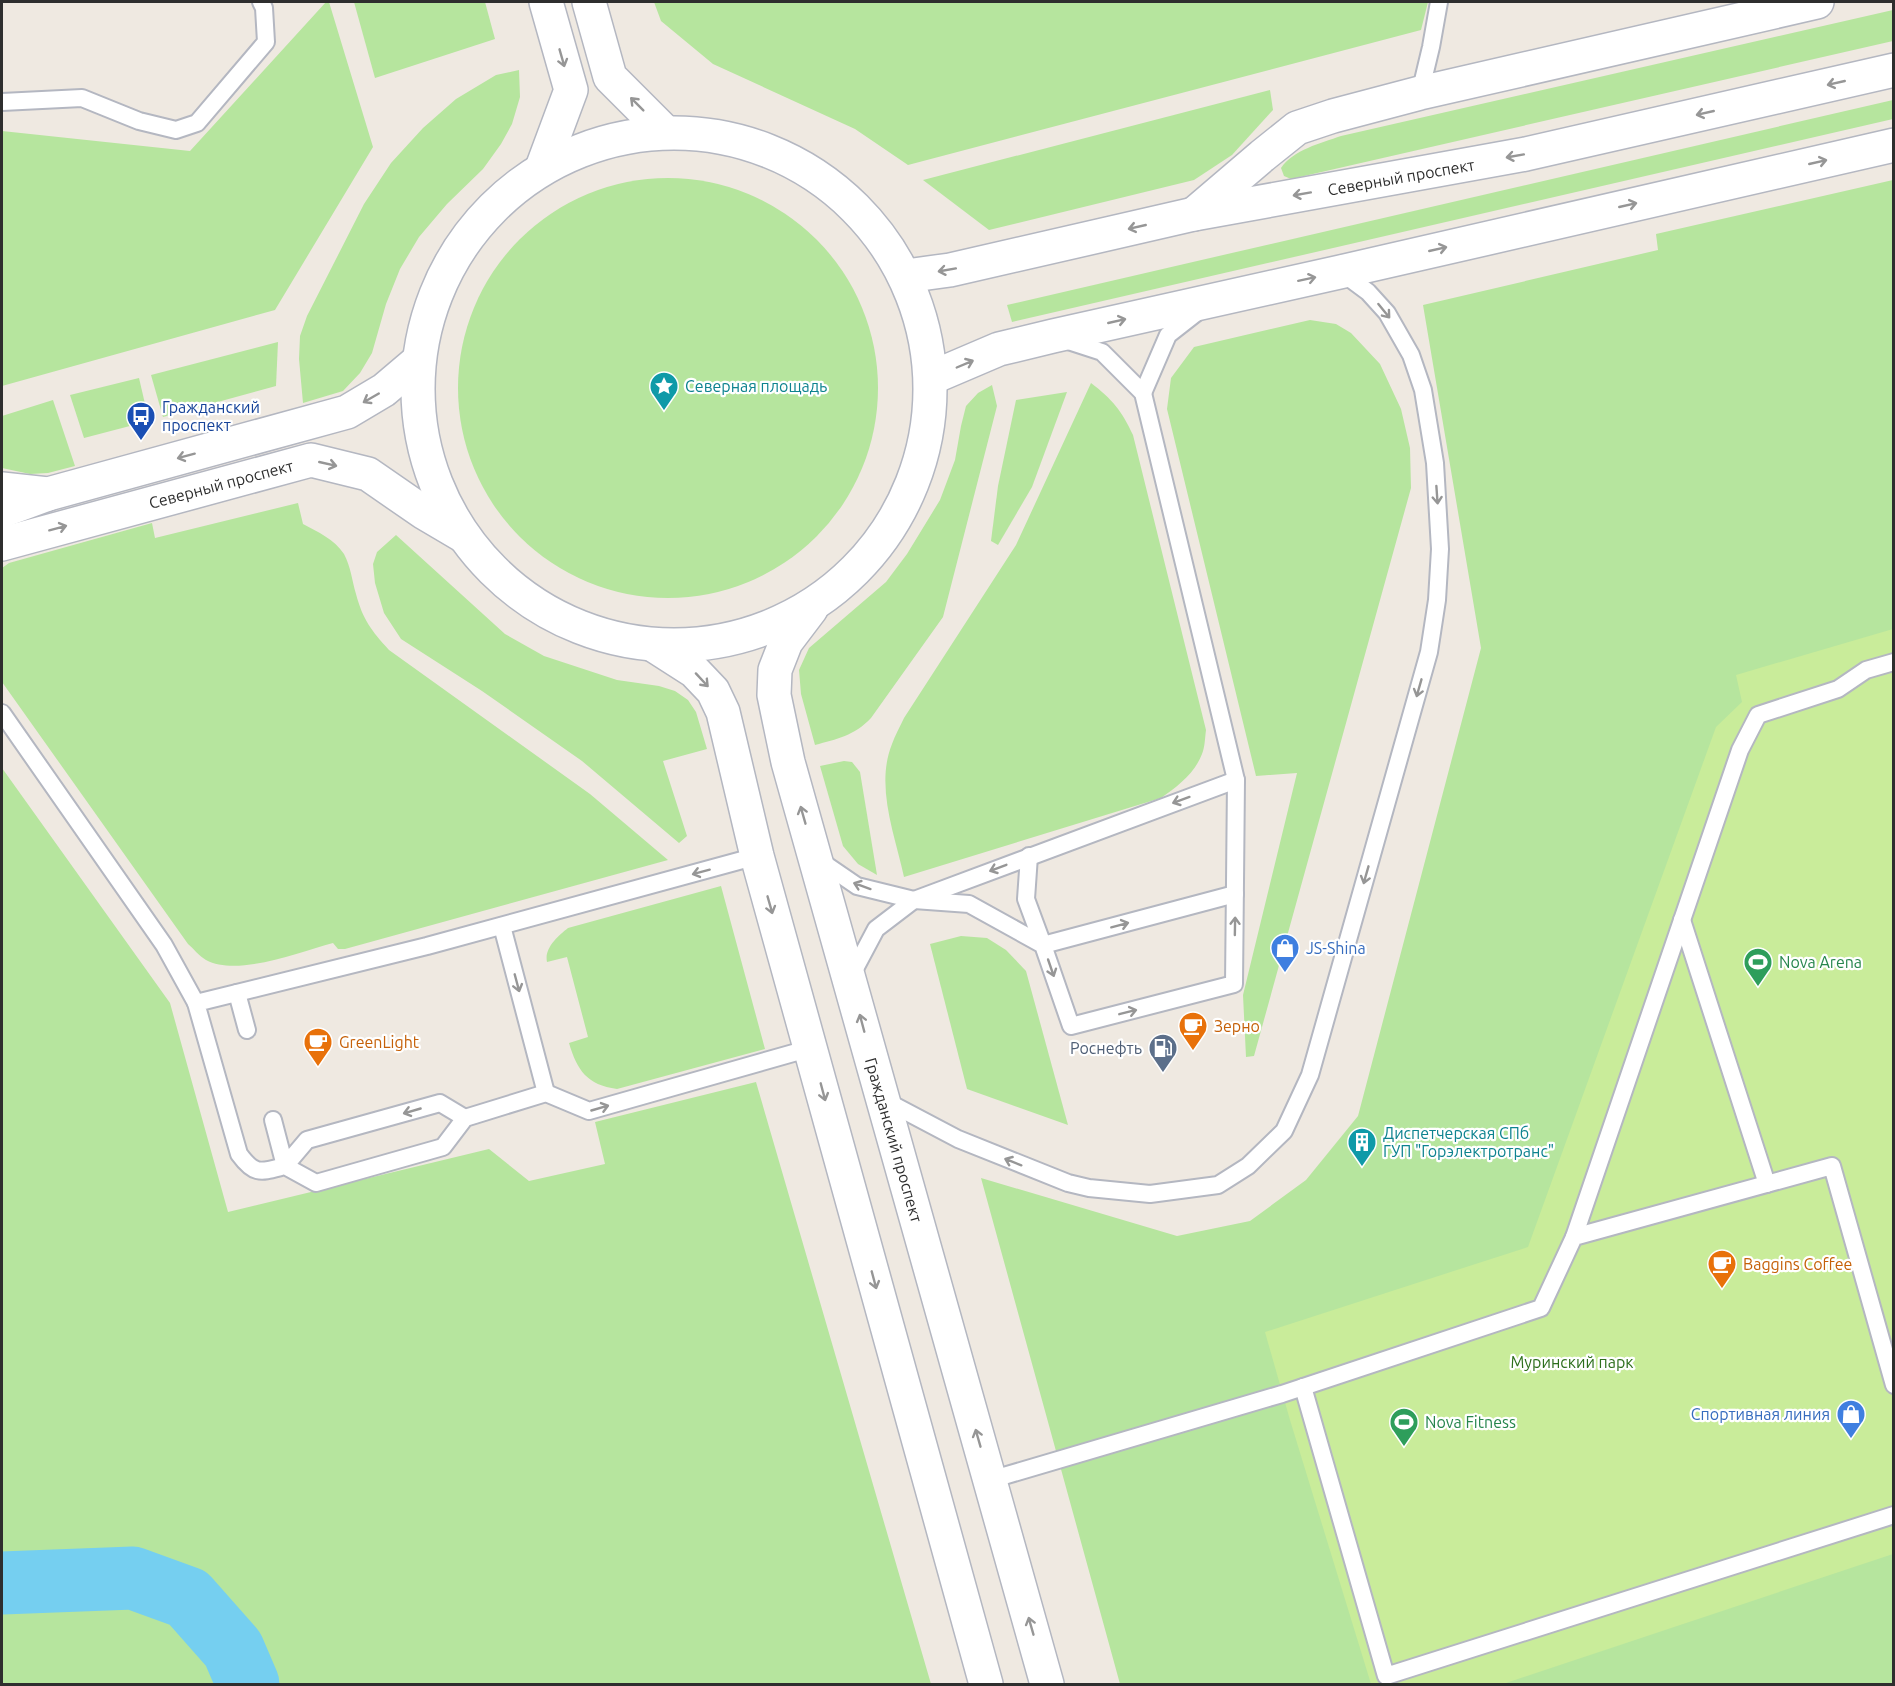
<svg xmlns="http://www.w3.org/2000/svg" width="1895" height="1686" font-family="Ubuntu,sans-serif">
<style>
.green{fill:#b6e59e}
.pitch{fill:#c9ec9a}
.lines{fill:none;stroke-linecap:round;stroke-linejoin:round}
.river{stroke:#75cff0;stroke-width:63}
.service-casing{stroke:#b4b7c1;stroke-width:20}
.minor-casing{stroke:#b4b7c1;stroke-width:36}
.secondary-casing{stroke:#b4b7c1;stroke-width:36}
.service{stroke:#fff;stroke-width:16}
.minor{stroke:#fff;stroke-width:33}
.secondary{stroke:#fff;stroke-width:33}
.oneway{stroke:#969696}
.labels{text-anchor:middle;stroke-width:4.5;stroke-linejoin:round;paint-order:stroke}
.street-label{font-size:16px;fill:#2e2e2e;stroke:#fff}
.culture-label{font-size:16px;fill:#0d838f;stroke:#fff;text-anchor:start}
.transit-label{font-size:16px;fill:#164399;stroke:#fff;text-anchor:start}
.shop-label{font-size:16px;fill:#366cbe;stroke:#fff;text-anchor:start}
.leisure-label{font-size:16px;fill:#27864d;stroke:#fff;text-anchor:start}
.food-label{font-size:16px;fill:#c56008;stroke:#fff;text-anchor:start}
.service-label{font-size:16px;fill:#4e5e75;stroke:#fff;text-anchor:end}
.park-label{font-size:16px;fill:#2c6e1b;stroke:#fff}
</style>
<rect width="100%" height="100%" fill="#efe9e1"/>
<g class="green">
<polygon points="326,2 329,2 373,147 275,310 2,386 2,131 190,151"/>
<polygon points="354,2 485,2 495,39 375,78"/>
<polygon points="654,2 1428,2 1421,30 908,165 855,129 713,64 661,21"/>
<path d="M1893 10V41L1291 179 1284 176 1281 168C1293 150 1321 143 1341 136Z"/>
<polygon points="519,70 520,97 512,124 501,144 483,169 447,204 419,237 400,269 386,304 372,353 360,373 343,391 303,403 299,359 300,336 307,316 364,204 391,163 423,128 456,99 496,75"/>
<polygon points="1270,90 1273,110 1232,155 1194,180 989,230 923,180"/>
<polygon points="1893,100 1893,119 1012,322 1007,305"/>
<circle cx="668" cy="388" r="210"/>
<polygon points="1893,180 1893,1684 1120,1684 981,1178 1177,1236 1250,1221 1306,1180 1358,1116 1481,648 1423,305 1658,250 1656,234"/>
<polygon points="1310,320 1336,324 1351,333 1380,364 1401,409 1410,448 1411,488 1254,1056 1246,1057 1243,995 1297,773 1256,776 1167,409 1171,378 1194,347"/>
<polygon points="278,342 276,386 163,417 151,375"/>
<polygon points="139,378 149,421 84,438 70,395"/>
<path d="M1091 383C1112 399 1122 411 1133 435L1206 730C1205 737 1205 747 1202 754 1195 773 1177 787 1161 798L904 877C895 835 875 786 892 744 895 735 900 727 904 718L1016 545Z"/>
<path d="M992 385 997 406 943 617 871 718C854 736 837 739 815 745L801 694 799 670 809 648 886 582 907 554 940 500 955 460 961 426 966 406 978 393Z"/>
<polygon points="1067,392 1032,487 998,545 991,541 998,486 1016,400"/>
<polygon points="53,400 75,466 48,473 30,474 2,468 2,416"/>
<path d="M298 503 303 524C318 532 334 539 344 554 351 567 352 581 356 594 363 620 371 630 389 650L590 794 668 860 345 949H338L333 943C299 952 238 977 206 960 199 956 194 949 188 944L2 682V568L9 563 152 523 155 538Z"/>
<polygon points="396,535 505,634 544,656 617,680 659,686 675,691 688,700 696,712 707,749 663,761 687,836 679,843 582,761 482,691 401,639 384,613 375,583 373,564 377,552"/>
<polygon points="844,761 852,762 860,772 877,875 858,864 843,846 820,766"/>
<polygon points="2,768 170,1003 228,1212 489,1149 529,1181 605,1164 595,1122 756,1082 931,1684 2,1684"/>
<path d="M721 886 765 1049 617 1089C587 1085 577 1070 569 1043L588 1037 567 957 547 962C544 948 558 936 568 928Z"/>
<polygon points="961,936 987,938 1006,950 1026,971 1068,1125 967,1089 930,944"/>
</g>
<polygon class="pitch" points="1893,629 1893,1554 1503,1684 1371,1684 1290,1420 1265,1332 1528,1247 1716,727 1742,702 1736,675"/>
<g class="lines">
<polyline class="river" points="2,1583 133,1578 188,1598 233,1649 248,1684"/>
<g class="service-casing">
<g id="service">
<polyline points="1420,93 1431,47 1439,2"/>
<polyline points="2,102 82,98 139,121 176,130 197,123 266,42 264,8 261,2"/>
<polyline points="1143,393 1168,335 1200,310"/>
<polyline points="2,713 164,945 196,1003"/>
<path d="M757 856 427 946 196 1003 239 1154C255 1176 261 1172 285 1166L316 1183 443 1147 465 1118 546 1093 589 1111 811 1048"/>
<polyline points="1029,856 1026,899 1043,945 1235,894"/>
<polyline points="819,860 857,886 914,900 969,904 1043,945 1071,1026 1234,984 1236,780 1143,393 1102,352 1062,339"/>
<polyline points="1682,920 1767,1184"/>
<polyline points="502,926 546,1093"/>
<polyline points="850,978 876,929 914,900 1236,780"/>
<polyline points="237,993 247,1030"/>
<polyline points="884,1100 958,1139 1068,1183 1089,1188 1150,1194 1218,1185 1248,1166 1284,1131 1310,1075 1429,652 1437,600 1440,549 1435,463 1423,390 1411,355 1387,313 1368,292 1341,272"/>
<polyline points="273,1120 285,1166 307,1140 440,1103 465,1118"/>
<polyline points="1574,1237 1740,750 1758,715 1838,689 1866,670 1894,662"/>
<polyline points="1303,1387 1386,1676 1894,1515"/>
<polyline points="990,1480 1282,1394 1541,1308 1574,1237 1832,1166 1894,1385"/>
</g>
</g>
<g class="minor-casing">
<g id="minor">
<polyline points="1194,214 1262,156 1297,128 1333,116 1420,93 1817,2"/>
<polyline points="2,511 48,494"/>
</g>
</g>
<g class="secondary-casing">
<g id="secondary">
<polyline points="589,2 610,77 664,131"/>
<circle cx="674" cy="389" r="256"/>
<polyline points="542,168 571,90 546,2"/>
<polyline points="906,276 950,270 1194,214 1526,154 1894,70"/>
<polyline points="931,378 999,349 1053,336 1340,272 1894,145"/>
<polyline points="2,489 48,494 347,412 384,390 417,362"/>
<polyline points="2,544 311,460 368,474 423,512 462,535"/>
<polyline points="811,609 786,642 775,670 774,695 788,762 1047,1684"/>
<polyline points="655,646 694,671 713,691 723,712 757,856 986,1684"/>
</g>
</g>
<use href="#service" class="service"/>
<use href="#minor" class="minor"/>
<use href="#secondary" class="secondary"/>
</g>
<defs><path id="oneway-shaft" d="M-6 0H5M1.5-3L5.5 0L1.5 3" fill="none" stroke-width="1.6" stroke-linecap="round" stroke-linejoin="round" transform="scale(1.5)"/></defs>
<g class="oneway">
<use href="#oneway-shaft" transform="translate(562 58) rotate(74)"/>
<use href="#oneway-shaft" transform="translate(1836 83) rotate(167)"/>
<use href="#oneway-shaft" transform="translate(637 104) rotate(-135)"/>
<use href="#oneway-shaft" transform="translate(1705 113) rotate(167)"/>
<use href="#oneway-shaft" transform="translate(1515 156) rotate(170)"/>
<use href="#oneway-shaft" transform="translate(1818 162) rotate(-13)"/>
<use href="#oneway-shaft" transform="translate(1302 194) rotate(170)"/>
<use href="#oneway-shaft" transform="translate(1628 205) rotate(-13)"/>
<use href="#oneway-shaft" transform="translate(1137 227) rotate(167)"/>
<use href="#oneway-shaft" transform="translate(1438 249) rotate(-13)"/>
<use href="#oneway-shaft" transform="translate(947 270) rotate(170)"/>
<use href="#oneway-shaft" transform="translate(1307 279) rotate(-12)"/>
<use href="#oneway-shaft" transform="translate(1384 311) rotate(51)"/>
<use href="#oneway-shaft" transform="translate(1117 321) rotate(-13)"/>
<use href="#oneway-shaft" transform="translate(965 364) rotate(-23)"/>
<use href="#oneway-shaft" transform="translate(371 398) rotate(150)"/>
<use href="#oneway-shaft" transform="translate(186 456) rotate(165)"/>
<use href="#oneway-shaft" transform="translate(328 464) rotate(13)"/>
<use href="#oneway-shaft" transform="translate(1437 495) rotate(86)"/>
<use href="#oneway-shaft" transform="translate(58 528) rotate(-15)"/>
<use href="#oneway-shaft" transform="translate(702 680) rotate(47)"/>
<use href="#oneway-shaft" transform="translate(1419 688) rotate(106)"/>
<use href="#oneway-shaft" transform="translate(1181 800) rotate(160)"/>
<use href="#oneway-shaft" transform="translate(803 815) rotate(-106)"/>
<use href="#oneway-shaft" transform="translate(998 868) rotate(159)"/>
<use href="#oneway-shaft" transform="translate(701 872) rotate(165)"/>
<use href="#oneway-shaft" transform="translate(1366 875) rotate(106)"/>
<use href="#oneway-shaft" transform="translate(862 886) rotate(-160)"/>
<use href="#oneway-shaft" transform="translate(770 905) rotate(74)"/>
<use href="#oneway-shaft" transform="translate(1120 925) rotate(-15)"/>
<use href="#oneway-shaft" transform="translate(1235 926) rotate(-89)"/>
<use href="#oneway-shaft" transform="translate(1051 968) rotate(71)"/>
<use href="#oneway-shaft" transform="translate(517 983) rotate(75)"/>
<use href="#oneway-shaft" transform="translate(1128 1012) rotate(-14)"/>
<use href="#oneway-shaft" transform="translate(862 1023) rotate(-105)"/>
<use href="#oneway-shaft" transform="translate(823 1092) rotate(75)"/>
<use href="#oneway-shaft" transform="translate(600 1108) rotate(-16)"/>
<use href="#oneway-shaft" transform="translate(412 1111) rotate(164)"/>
<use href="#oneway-shaft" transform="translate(1013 1162) rotate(-158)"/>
<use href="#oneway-shaft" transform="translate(874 1280) rotate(75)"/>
<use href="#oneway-shaft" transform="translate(978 1438) rotate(-106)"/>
<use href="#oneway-shaft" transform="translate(1031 1626) rotate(-106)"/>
</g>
<defs>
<g id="sight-pin" transform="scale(1.5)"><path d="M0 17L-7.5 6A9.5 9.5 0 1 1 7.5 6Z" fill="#0f9aa8" stroke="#fff"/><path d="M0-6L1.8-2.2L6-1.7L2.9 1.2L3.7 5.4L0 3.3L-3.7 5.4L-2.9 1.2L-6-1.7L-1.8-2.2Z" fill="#fff"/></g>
<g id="bus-pin" transform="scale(1.5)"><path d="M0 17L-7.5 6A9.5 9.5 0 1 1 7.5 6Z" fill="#1a4fb4" stroke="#fff"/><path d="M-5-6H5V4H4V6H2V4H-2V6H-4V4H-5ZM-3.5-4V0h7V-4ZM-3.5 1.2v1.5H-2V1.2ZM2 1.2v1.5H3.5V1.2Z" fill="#fff"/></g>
<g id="shop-pin" transform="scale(1.5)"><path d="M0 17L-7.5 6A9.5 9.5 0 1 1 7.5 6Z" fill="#3f7fe0" stroke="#fff"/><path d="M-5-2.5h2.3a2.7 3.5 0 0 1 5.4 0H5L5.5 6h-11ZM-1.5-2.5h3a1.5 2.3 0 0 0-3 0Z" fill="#fff"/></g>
<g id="stadium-pin" transform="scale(1.5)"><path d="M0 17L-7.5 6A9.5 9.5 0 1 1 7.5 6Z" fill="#2e9e5b" stroke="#fff"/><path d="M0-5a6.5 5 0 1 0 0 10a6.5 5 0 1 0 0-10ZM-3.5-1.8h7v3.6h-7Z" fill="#fff"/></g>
<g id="cafe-pin" transform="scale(1.5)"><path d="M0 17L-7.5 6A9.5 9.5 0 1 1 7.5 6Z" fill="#e8710a" stroke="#fff"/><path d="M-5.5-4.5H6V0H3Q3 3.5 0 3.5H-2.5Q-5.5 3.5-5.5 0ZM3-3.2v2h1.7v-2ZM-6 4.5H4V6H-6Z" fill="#fff"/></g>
<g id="fuel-pin" transform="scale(1.5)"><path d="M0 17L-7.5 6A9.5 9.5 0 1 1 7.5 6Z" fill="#5c6f8a" stroke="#fff"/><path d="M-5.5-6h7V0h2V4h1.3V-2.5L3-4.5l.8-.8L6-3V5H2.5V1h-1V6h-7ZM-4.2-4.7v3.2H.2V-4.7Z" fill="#fff"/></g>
<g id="building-pin" transform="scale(1.5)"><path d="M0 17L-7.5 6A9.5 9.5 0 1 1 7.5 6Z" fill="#0f9aa8" stroke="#fff"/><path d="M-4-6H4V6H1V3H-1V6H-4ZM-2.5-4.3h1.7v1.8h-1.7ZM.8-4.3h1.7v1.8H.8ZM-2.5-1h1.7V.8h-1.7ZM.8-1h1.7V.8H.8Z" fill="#fff"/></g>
</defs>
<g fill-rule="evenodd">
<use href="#sight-pin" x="664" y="386"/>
<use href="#bus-pin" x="141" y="416"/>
<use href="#shop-pin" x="1285" y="948"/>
<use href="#stadium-pin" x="1758" y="962"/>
<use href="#cafe-pin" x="1193" y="1026"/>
<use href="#cafe-pin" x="318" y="1042"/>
<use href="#fuel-pin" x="1163" y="1048"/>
<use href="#building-pin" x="1362" y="1142"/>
<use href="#cafe-pin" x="1722" y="1264"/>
<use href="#shop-pin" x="1851" y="1414"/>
<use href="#stadium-pin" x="1404" y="1422"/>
</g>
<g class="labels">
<g class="street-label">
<text transform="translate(1401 177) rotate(-10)" y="6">Северный проспект</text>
<text transform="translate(221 484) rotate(-15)" y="6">Северный проспект</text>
<text transform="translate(894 1140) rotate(74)" y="6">Гражданский проспект</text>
</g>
<g class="culture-label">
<text x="685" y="392">Северная площадь</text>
<text x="1383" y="1139">Диспетчерская СПб<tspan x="1383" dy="18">ГУП "Горэлектротранс"</tspan></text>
</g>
<g class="transit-label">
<text x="162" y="413">Гражданский<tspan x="162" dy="18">проспект</tspan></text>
</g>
<g class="shop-label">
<text x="1306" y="954">JS-Shina</text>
<text x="1830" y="1420" text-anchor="end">Спортивная линия</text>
</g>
<g class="leisure-label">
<text x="1779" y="968">Nova Arena</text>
<text x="1425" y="1428">Nova Fitness</text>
</g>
<g class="food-label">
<text x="1214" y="1032">Зерно</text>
<text x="339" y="1048">GreenLight</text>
<text x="1743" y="1270">Baggins Coffee</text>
</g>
<g class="service-label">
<text x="1142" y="1054">Роснефть</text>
</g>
<g class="park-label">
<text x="1572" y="1368">Муринский парк</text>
</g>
</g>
<rect width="1895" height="1686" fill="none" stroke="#2e2e2e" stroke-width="6"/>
</svg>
